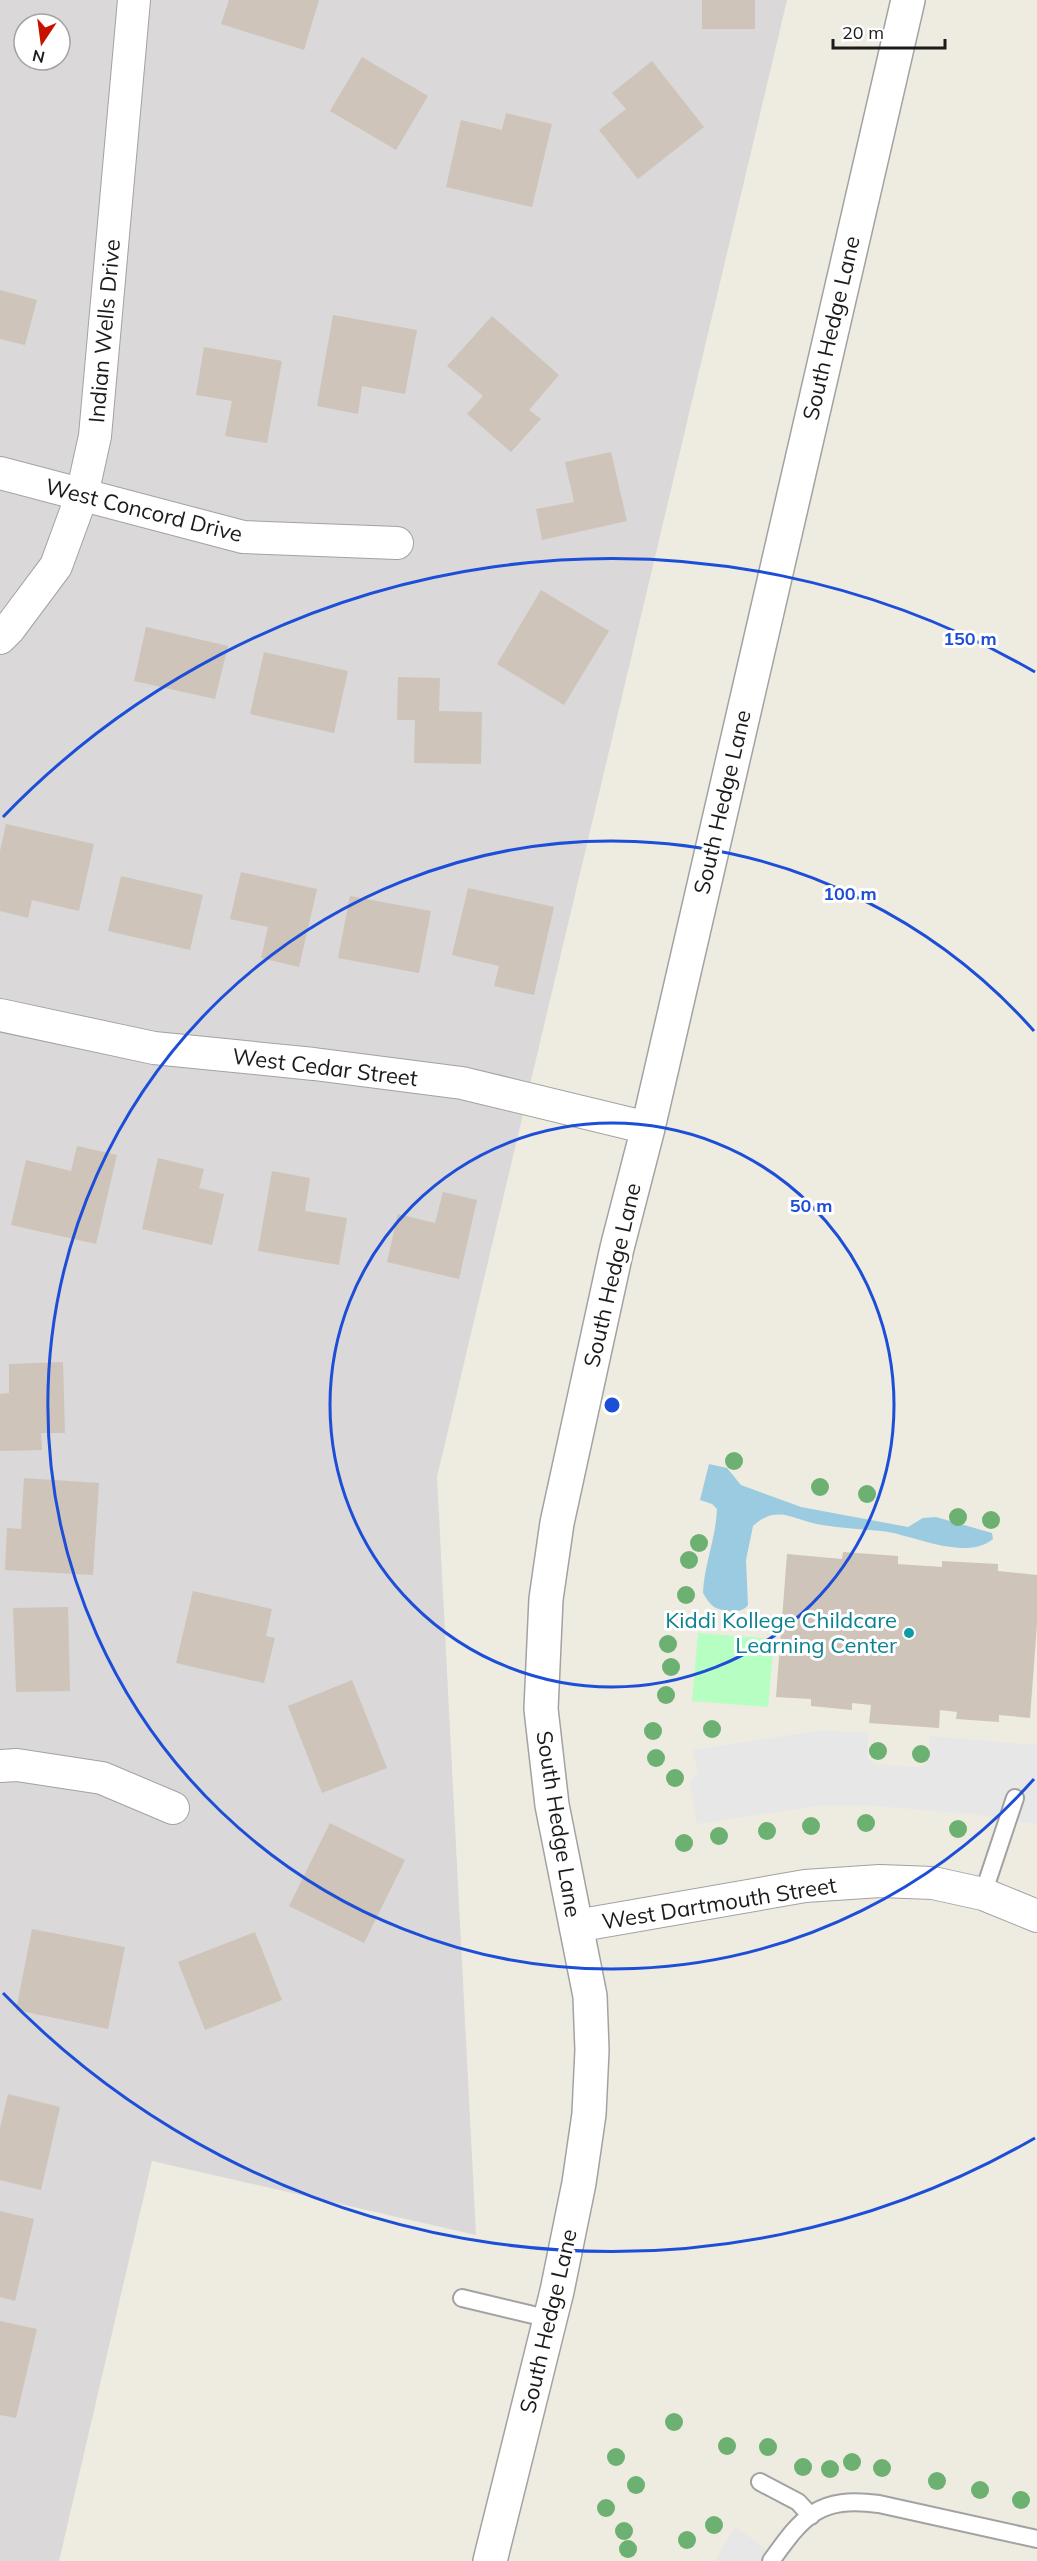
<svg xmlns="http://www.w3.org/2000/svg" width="1037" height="2561" font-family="Mulish,sans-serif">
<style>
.residential{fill:#dad8d8;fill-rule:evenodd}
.park{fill:#b7fec2}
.parking{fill:#e7e7e7}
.water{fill:#9bcbe0}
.building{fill:#cec4b9}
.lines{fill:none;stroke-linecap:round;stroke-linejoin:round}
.service-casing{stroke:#a2a2a2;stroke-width:20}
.minor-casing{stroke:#a2a2a2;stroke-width:34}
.tertiary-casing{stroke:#a2a2a2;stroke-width:36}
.service{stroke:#fff;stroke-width:16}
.minor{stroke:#fff;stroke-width:32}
.tertiary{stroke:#fff;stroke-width:33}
.tree{fill:#6cb171}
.ring{fill:none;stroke:#1d4ed8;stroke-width:3}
.culture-dot{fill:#0f9aa8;stroke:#fff;stroke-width:2}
.labels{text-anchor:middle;stroke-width:6;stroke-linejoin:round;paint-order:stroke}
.street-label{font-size:22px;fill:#1b1b1b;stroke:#fff}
.culture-label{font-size:22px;fill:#0d838f;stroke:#fff;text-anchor:end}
.centre{fill:#1d4ed8;stroke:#fff;stroke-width:3}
.ring-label{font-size:18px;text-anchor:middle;font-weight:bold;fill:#1d4ed8;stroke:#fff;stroke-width:6;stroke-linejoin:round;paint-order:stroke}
</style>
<rect width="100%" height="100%" fill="#eeebe0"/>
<path class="residential" d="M0 0H787L437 1477 476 2235 152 2161 59 2561H0ZM24 24H60V60H24Z"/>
<polygon class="park" points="698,1633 774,1639 768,1707 692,1701"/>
<g class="parking">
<polygon points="817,1731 869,1732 867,1754 870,1761 877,1764 918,1767 926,1764 928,1760 930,1736 1037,1745 1037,1824 972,1814 876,1806 825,1805 697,1824 690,1783 698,1773 693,1750"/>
<polygon points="735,2527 754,2540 781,2561 715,2561"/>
</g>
<path class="water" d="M709 1464 727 1468 741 1485 801 1507 908 1527 923 1518 936 1517 992 1533 993 1539C965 1562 912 1534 881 1531 862 1529 841 1528 822 1525 794 1521 778 1503 753 1526L746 1560 748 1605C742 1614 726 1612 716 1608 710 1605 706 1598 703 1593 704 1565 716 1538 717 1509L712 1504 700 1500Z"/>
<g class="building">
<polygon points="229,0 319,0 304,50 221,24"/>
<rect x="702" y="0" width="53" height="29"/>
<polygon points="362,57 428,96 396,150 330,111"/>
<polygon points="652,61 704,127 638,179 599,130 626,109 612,93"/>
<polygon points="506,113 552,124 532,207 446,187 461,120 502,130"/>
<polygon points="0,290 37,300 25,345 0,339"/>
<polygon points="333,315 417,330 405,394 362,386 358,414 317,406"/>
<polygon points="492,316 559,375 529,410 541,419 511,452 467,414 483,396 447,366"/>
<polygon points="204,347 282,361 267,443 225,436 232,401 196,395"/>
<polygon points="611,452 627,521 542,540 536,509 574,502 565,462"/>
<polygon points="541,590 609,631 564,705 497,664"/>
<polygon points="146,627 228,646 215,699 134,681"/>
<polygon points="264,652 348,671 334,733 250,714"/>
<polygon points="398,677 440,678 439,711 482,712 481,764 414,763 415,720 397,720"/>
<polygon points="6,824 94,844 79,911 32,900 28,918 0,911 0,851"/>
<polygon points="241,872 317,889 299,967 261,958 268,927 230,919"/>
<polygon points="121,876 203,895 190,950 108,931"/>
<polygon points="468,888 554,907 534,995 494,986 499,966 452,955"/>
<polygon points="350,896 431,911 419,973 338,958"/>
<polygon points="77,1146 117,1155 96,1244 11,1225 26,1160 71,1171"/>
<polygon points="158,1158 204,1169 199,1188 224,1194 212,1245 142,1229"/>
<polygon points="272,1171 310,1178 305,1211 347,1218 339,1265 258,1251"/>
<polygon points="443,1192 477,1200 459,1279 387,1262 398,1214 435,1223"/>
<polygon points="63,1362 65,1433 41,1433 42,1450 0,1451 0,1394 9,1393 9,1364"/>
<polygon points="24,1478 99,1483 93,1575 5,1570 7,1528 21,1529"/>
<polygon points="843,1552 898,1556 898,1564 942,1567 942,1561 998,1564 998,1571 1037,1575 1037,1624 1030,1718 999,1715 999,1722 956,1719 957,1712 940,1710 939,1728 869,1723 871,1705 852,1703 852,1710 811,1706 811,1699 776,1697 787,1554 842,1559"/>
<polygon points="193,1591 272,1609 266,1636 275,1638 264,1683 176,1663"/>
<polygon points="68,1607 70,1691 16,1692 13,1608"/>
<polygon points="352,1680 387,1768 322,1793 288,1706"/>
<polygon points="330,1823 405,1860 364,1943 289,1906"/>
<polygon points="32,1929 125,1947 108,2029 16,2010"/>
<polygon points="255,1932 282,2000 205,2030 178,1962"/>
<polygon points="8,2094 60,2107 41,2190 0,2180 0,2128"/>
<polygon points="0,2211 34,2219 15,2301 0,2297"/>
<polygon points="0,2321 37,2329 16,2418 0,2415"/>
</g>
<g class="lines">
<g class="service-casing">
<g id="service">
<polyline points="983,1894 1015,1798"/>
<polyline points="462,2298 550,2319"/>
<polyline points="760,2482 798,2502 811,2516"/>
<path d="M771 2561C804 2515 819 2496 879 2504L1037 2539"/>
</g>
</g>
<g class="minor-casing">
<g id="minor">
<polyline points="0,473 243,537 397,543"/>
<polyline points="0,638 9,629 56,566 82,495 95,436 134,0"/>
<polyline points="0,1015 154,1048 314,1064 462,1083 648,1128"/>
<polyline points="0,1766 17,1765 102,1778 173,1808"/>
<polyline points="576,1926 805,1886 880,1881 933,1883 983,1894 1037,1916"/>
</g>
</g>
<g class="tertiary-casing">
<polyline id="tertiary" points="490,2561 557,2291 579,2183 589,2114 592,2050 590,1996 552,1805 541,1709 546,1599 557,1523 617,1248 648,1128 908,0"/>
</g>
<use href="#service" class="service"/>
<use href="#minor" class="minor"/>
<use href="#tertiary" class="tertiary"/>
</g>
<g class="tree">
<circle cx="734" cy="1461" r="9"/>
<circle cx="820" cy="1487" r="9"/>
<circle cx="867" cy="1494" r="9"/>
<circle cx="958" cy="1517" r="9"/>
<circle cx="991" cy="1520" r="9"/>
<circle cx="699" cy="1543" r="9"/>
<circle cx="689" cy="1560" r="9"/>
<circle cx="686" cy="1595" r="9"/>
<circle cx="668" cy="1644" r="9"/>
<circle cx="671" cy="1667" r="9"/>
<circle cx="666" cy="1695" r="9"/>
<circle cx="712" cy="1729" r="9"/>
<circle cx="653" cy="1731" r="9"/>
<circle cx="878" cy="1751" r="9"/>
<circle cx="921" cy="1754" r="9"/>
<circle cx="656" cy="1758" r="9"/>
<circle cx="675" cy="1778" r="9"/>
<circle cx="866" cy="1823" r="9"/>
<circle cx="811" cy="1826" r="9"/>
<circle cx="958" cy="1829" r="9"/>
<circle cx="767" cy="1831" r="9"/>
<circle cx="719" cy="1836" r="9"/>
<circle cx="684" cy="1843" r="9"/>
<circle cx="674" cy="2422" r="9"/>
<circle cx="727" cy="2446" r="9"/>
<circle cx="768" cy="2447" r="9"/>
<circle cx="616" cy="2457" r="9"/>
<circle cx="852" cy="2462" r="9"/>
<circle cx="803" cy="2467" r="9"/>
<circle cx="882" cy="2468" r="9"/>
<circle cx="830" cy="2469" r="9"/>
<circle cx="937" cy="2481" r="9"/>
<circle cx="636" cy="2485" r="9"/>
<circle cx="980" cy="2490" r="9"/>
<circle cx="1021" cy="2500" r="9"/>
<circle cx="606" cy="2508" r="9"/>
<circle cx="714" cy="2525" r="9"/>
<circle cx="624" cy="2531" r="9"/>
<circle cx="687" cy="2540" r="9"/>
<circle cx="628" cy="2549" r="9"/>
</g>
<g class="ring">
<circle cx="612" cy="1405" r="282"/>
<path d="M1034 1779A564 564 0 1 1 1034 1031"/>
<path d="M1035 2138A846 846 0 0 1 3 1993M3 817A846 846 0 0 1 1035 672"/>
</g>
<circle class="culture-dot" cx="909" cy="1633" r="6"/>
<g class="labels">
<g class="street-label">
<text transform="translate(831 328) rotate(-77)" y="8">South Hedge Lane</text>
<text transform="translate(104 331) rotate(-85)" y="8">Indian Wells Drive</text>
<text transform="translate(144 510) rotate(14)" y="8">West Concord Drive</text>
<text transform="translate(722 802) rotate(-77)" y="8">South Hedge Lane</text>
<text transform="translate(325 1067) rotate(7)" y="8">West Cedar Street</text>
<text transform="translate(612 1275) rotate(-77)" y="8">South Hedge Lane</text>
<text transform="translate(559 1824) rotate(81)" y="8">South Hedge Lane</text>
<text transform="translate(719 1903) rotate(-9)" y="8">West Dartmouth Street</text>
<text transform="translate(548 2321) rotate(-77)" y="8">South Hedge Lane</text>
</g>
<g class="culture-label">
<text x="897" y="1628">Kiddi Kollege Childcare<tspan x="897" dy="25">Learning Center</tspan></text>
</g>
</g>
<circle cx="612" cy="1405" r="9" class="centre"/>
<g class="ring-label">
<text x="970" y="645">150 m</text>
<text x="850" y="900">100 m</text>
<text x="811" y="1212">50 m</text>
</g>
<g transform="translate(42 42) rotate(193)"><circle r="28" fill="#ffffff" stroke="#a4a4a4" stroke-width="1.5"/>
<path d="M0-4.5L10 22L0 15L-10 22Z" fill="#c71000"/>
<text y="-9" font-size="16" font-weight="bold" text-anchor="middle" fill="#1b1b1b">N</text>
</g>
<path d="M833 39v9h112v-9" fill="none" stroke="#1b1b1b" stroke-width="3"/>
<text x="842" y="39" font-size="18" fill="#1b1b1b" stroke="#ffffff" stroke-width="4.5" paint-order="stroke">20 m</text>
</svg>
